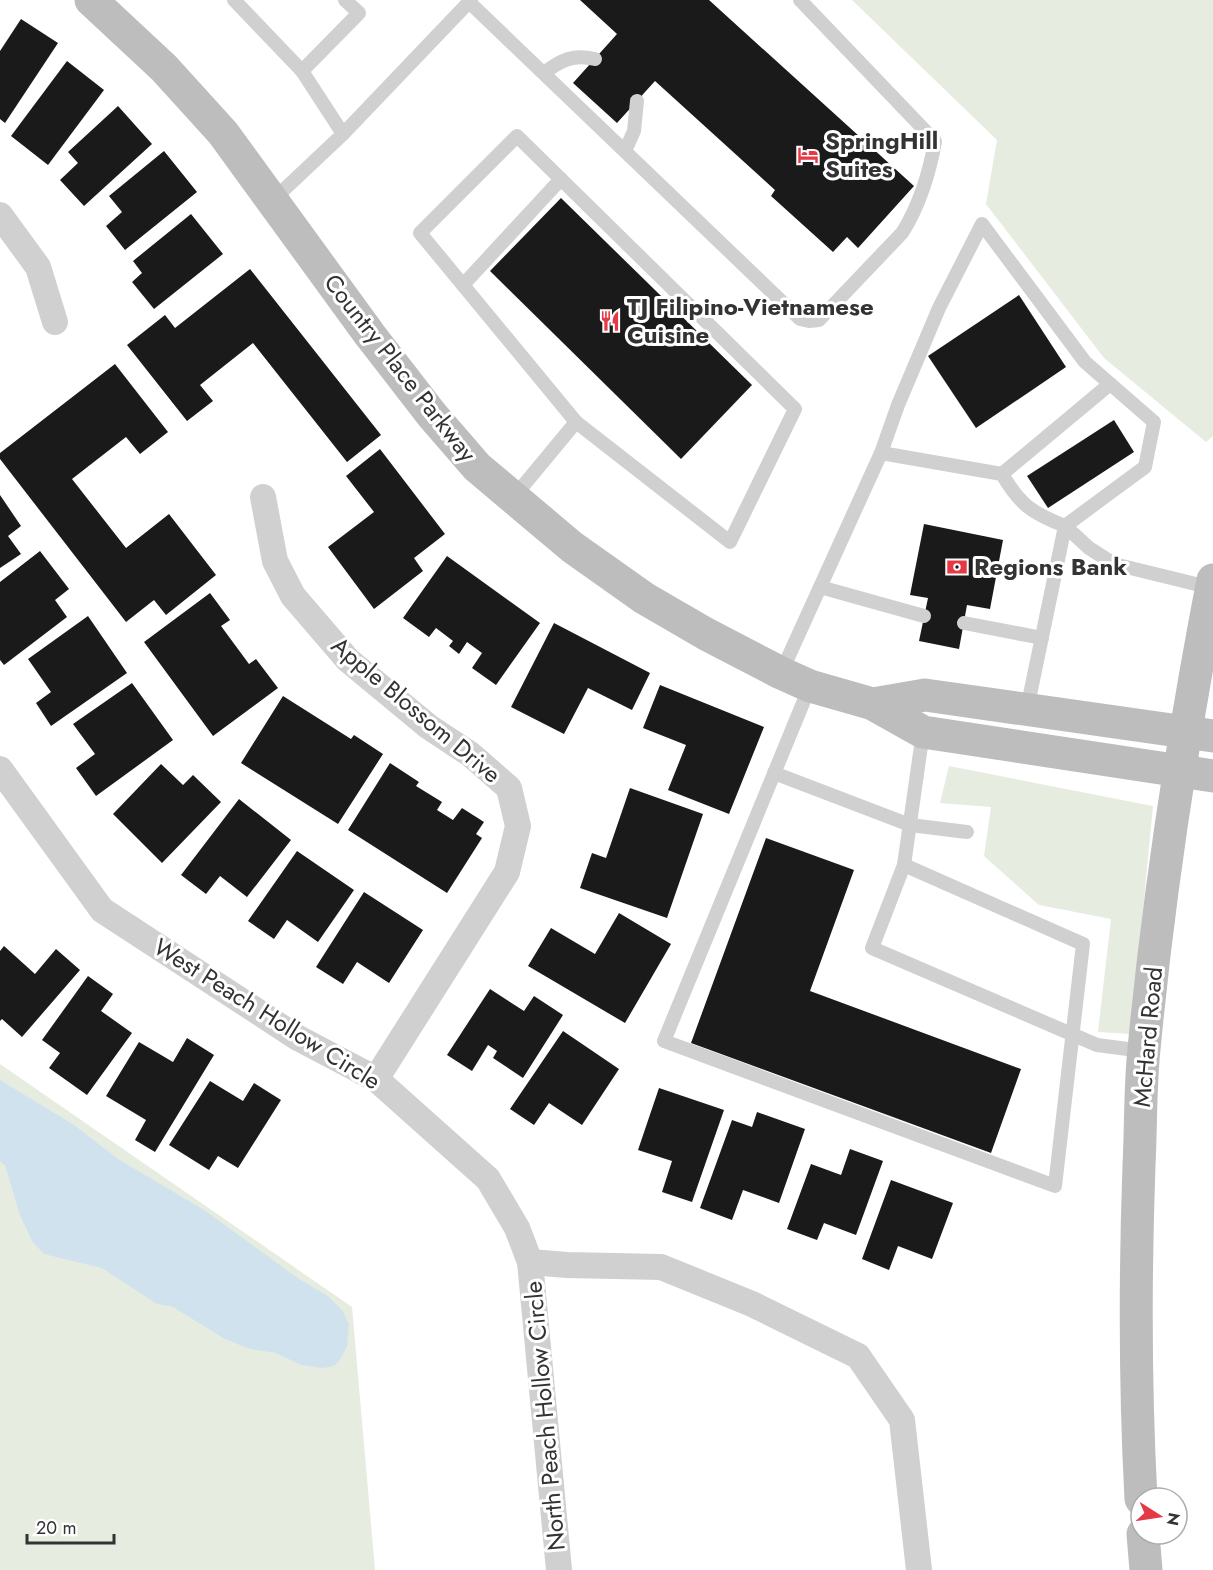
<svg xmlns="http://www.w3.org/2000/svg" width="1213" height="1570" font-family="Jost,sans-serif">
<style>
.green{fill:#e6ecdf}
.water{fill:#cfe2ee}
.building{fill:#1a1a1a}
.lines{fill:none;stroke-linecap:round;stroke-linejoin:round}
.lane{stroke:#d0d0d0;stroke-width:14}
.street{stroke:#d0d0d0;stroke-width:26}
.secondary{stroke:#bdbdbd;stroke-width:33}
.labels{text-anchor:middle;stroke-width:6;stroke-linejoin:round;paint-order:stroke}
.poi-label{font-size:24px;font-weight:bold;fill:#333;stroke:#fff;text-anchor:start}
.street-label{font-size:24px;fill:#333;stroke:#fff}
</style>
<rect width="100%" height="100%" fill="#fff"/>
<g class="green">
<polygon points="852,0 1213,0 1213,436 1206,442 1104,358 986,204 997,140"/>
<polygon points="949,766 1153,806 1131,1034 1098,1032 1111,919 1039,905 984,856 991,807 940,803"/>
<polygon points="0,1064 352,1307 375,1570 0,1570"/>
</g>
<polygon class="water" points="0,1080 74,1125 118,1159 204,1210 299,1279 328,1296 342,1310 349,1324 347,1346 340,1360 334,1366 323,1368 301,1365 276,1353 250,1349 225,1339 173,1307 157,1304 102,1268 44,1254 32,1241 20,1215 5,1165 0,1161"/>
<g class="building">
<polygon points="580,0 709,0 914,186 858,248 847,237 833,252 771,196 775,190 655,81 617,123 573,83 617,34"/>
<polygon points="21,19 58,43 5,123 0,119 0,51"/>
<polygon points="67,61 104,90 48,165 11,136"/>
<polygon points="118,106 152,144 84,206 60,180 78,163 68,152"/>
<polygon points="164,151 197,192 125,250 106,226 122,212 109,196"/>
<polygon points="561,198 752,385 681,459 490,271"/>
<polygon points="191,214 223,254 154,309 132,282 142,273 133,261"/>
<polygon points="250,269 381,435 347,462 253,343 200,385 213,401 187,421 127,345 165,315 175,328"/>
<polygon points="1019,295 1066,367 976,428 928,356"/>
<polygon points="115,364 168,432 140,454 126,437 72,479 126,548 169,514 216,575 166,615 154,600 126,622 0,459 0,453"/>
<polygon points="1114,420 1134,452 1048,508 1027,476"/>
<polygon points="380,449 445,534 414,558 423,571 374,609 328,547 374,512 346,476"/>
<polygon points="0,495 21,526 8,536 21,554 0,568"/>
<polygon points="924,524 1003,540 990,609 967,605 959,649 919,641 928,598 910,595"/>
<polygon points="40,551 69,589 55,600 67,617 4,665 0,660 0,582"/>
<polygon points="447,556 540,623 496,685 472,668 482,653 467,642 459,654 449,646 453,641 436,628 429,637 403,618"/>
<polygon points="210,593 230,620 221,626 249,664 256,659 278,688 213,736 144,642"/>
<polygon points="88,616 127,673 51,726 36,703 51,692 28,659"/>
<polygon points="554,623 650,673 632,710 588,688 564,734 511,707"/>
<polygon points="132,683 173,740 96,796 76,768 95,754 73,724"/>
<polygon points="660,685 764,727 729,814 668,790 686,745 643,728"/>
<polygon points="283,696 351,739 354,735 383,754 338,824 241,763"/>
<polygon points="390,763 419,782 416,786 442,802 437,810 453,820 462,808 484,822 476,834 482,838 447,893 348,830"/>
<polygon points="161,764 183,785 193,775 221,802 162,863 113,814"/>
<polygon points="630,788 703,814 667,918 580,888 592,853 606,858"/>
<polygon points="239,799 291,840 247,897 220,876 206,894 181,875"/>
<polygon points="766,838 854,870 810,991 1021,1069 991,1153 691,1043"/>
<polygon points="297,851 354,890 318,942 287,920 274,939 248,921"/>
<polygon points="364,892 423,930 389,983 357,962 343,984 316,967"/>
<polygon points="619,913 671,944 625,1023 528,966 551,928 595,954"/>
<polygon points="4,946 35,974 56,949 80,970 22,1037 2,1019 0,1021 0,951"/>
<polygon points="88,976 113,994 101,1011 132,1033 87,1095 49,1068 60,1053 42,1040"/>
<polygon points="490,989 524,1011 534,996 563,1015 523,1078 493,1058 497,1051 488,1045 472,1071 447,1055"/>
<polygon points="563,1031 619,1069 582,1125 549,1103 534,1125 510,1109"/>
<polygon points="187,1038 214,1055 155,1152 135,1140 146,1120 106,1096 139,1042 173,1062"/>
<polygon points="210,1081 243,1101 254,1083 281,1100 238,1168 218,1156 209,1170 169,1145"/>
<polygon points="659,1088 724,1110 692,1202 662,1192 672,1161 638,1150"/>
<polygon points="757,1112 805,1129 779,1203 743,1190 732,1220 700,1208 732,1120 752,1127"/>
<polygon points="850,1149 883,1161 856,1235 824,1223 817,1240 787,1229 811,1164 841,1175"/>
<polygon points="891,1180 953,1203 932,1259 898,1246 889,1270 862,1259"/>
</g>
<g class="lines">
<g class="lane">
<polyline points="234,0 302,71 343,134"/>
<path d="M469 2 800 319 809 321 819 320 902 233C919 207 930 171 935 141L800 0"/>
<polyline points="302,71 359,13 345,0"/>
<path d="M544 73C561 60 573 54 595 59"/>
<polygon points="517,136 795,409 730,542 576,422 420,233"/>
<polyline points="625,151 634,131 637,101"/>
<polyline points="273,200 343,134 471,0"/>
<polyline points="463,285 561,179"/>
<polyline points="1002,474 1110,384"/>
<polyline points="513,498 576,422"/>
<polyline points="1065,526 1089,548 1114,564 1212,588"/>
<polyline points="820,587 924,616"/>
<polyline points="964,623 1042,638"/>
<path d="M781 673 881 453 898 405 939 308 982 224 1085 362 1154 422 1145 467 1065 526C1032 513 1020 505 1002 474L881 453"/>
<polyline points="810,686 664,1041 1055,1186 1083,944 904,865"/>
<polyline points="1027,709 1065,526"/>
<polyline points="923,732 904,865 872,948 1097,1045 1143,1051"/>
<polyline points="774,773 910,825 967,832"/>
</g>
<g class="street">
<polyline points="0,215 38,267 55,322"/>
<polyline points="263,497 275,561 293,596 348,660 429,727 470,754 509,788 518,826 507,872 376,1079"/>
<polyline points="0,769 102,910 298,1038 376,1079 488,1179 517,1228 530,1262 559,1570"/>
<polyline points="530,1262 567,1265 661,1267 752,1304 858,1356 902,1420 919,1570"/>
</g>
<g class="secondary">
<polyline points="91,0 164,68 223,133 370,335 432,415 477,467 572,547 644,598 706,634 781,673 810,686 873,704 923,732 1213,776"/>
<polyline points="873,704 925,695 1213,736"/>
<path d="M1141 1499C1135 1387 1135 1276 1139 1165 1141 1126 1140 1087 1144 1049 1159 891 1183 736 1213 580"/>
<polyline points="1143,1534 1146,1570"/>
</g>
</g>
<defs>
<g id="hotel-bare" transform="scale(1.62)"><path d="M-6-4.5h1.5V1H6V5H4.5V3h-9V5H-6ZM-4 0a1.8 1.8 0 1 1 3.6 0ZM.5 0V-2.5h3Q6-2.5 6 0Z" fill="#e63946" stroke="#fff" stroke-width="2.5" paint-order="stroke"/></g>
<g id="restaurant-bare" transform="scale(1.62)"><path d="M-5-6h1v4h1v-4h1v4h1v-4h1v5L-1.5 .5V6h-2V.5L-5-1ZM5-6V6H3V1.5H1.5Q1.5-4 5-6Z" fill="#e63946" stroke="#fff" stroke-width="2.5" paint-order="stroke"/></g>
<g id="bank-bare" transform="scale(1.62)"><path d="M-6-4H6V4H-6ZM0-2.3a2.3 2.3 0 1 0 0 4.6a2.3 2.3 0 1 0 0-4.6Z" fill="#e63946" stroke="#fff" stroke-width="2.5" paint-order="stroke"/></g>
</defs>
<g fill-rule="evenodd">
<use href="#hotel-bare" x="808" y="155"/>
<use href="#restaurant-bare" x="610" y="321"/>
<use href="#bank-bare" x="957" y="567"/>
</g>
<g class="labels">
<g class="poi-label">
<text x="825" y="149">SpringHill<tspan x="825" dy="28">Suites</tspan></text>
<text x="627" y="315">TJ Filipino-Vietnamese<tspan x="627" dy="28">Cuisine</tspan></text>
<text x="974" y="575">Regions Bank</text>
</g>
<g class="street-label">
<text transform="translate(400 368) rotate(52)" y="8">Country Place Parkway</text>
<text transform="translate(416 710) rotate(40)" y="8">Apple Blossom Drive</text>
<text transform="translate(267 1014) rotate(32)" y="8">West Peach Hollow Circle</text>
<text transform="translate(1148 1037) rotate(-85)" y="8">McHard Road</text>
<text transform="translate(545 1416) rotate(-95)" y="8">North Peach Hollow Circle</text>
</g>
</g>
<g transform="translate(1159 1516) rotate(102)"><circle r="28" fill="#ffffff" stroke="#adadad" stroke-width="1.5"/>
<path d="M0-4.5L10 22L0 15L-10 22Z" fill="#e63946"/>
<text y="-9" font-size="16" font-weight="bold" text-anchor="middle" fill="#333333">N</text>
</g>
<path d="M27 1534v9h87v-9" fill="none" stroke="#333333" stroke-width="3"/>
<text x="36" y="1534" font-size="18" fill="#333333" stroke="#ffffff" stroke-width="4.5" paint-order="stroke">20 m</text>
</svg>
